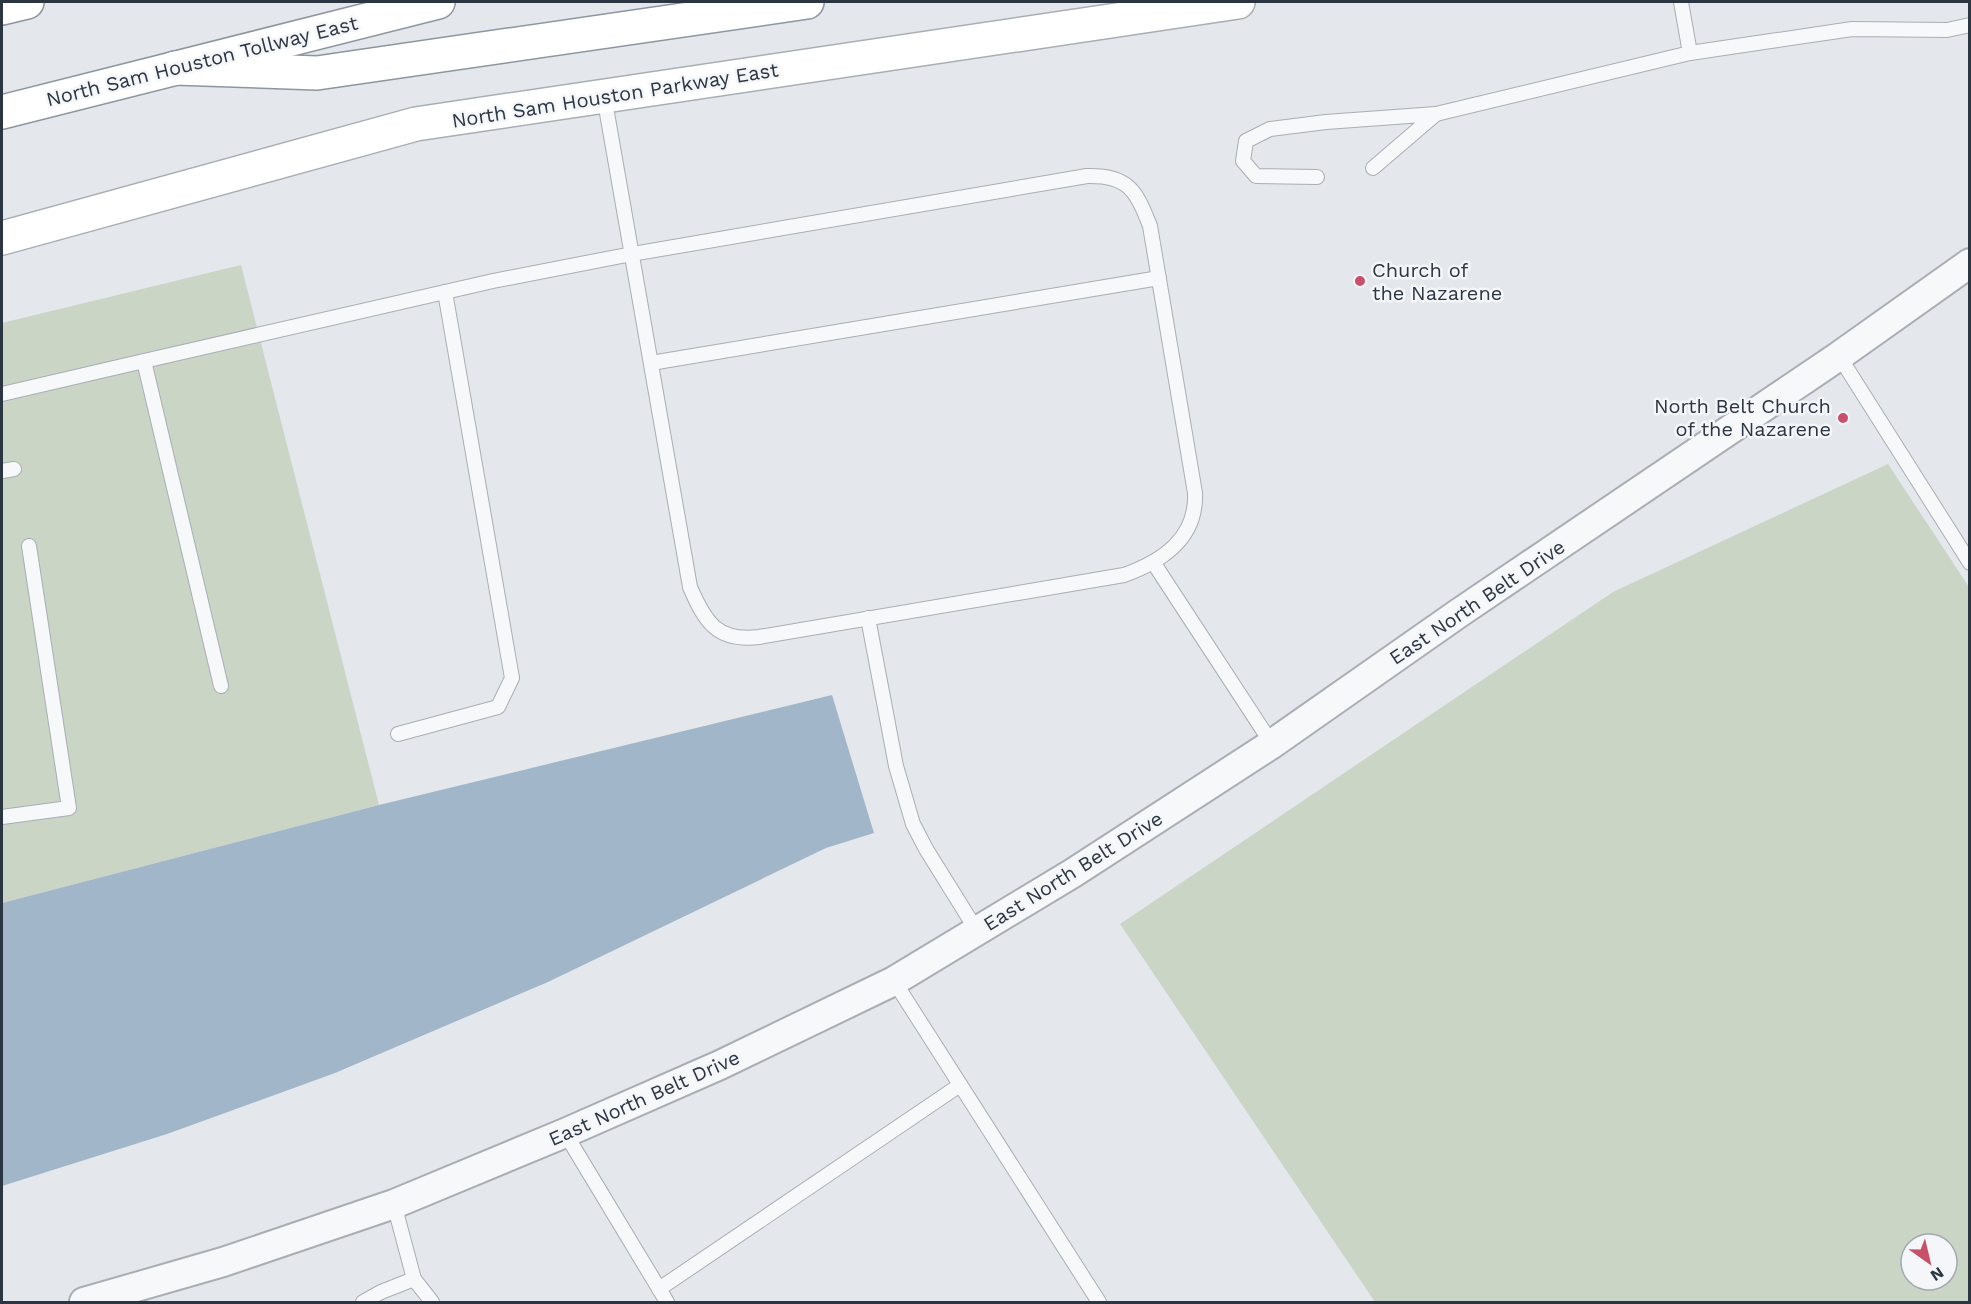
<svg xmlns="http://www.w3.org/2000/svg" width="1971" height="1304" font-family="'Work Sans',sans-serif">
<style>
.green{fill:#cad5c6;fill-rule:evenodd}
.water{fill:#a1b7c9}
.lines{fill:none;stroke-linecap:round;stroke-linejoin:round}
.lane-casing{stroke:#a9aeb5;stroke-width:16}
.street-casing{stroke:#a9aeb5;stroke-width:32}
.secondary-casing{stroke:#a9aeb5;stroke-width:36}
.highway-casing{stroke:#8c96a1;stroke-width:36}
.lane{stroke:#f7f8fa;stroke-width:14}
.street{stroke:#f7f8fa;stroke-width:28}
.secondary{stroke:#fff;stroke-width:33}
.highway{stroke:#fff;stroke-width:33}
.poi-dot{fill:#c95069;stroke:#f4f6f9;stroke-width:2}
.labels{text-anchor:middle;stroke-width:5;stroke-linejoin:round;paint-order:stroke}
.street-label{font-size:20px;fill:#2c3643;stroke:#f4f6f9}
.poi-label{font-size:20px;fill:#2c3643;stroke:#f4f6f9;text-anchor:start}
</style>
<rect width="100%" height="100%" fill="#e4e7eb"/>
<g class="green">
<polygon points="241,265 379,805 2,903 2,323"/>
<path d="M1888 464 1969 587V1302H1375L1120 924 1613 592ZM1911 1244H1947V1280H1911Z"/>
</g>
<polygon class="water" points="832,695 874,833 826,848 548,982 335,1073 167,1134 2,1186 2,903 379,805"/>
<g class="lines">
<g class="lane-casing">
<g id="lane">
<polyline points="1690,53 1852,29 1947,30 1970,25"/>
<polyline points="1436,114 1690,53 1681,2"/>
<polyline points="1317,177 1256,176 1243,161 1246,141 1270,129 1326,122 1436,114 1373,168"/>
<polyline points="1839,356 1970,563"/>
<path d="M144 361 493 281 632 254 1087 176C1128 175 1136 190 1150 226L1195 493C1197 538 1163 561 1124 575L759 637C717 642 705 622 690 587L604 96"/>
<polyline points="651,363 1159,278"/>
<polyline points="2,394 144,361 221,686"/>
<polyline points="2,471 14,469"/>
<polyline points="1153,562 1272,744"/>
<polyline points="868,618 896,766 913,824 926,849 977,931"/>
<polyline points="398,734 498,707 512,678 445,292"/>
<polyline points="2,817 69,808 29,546"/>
<polyline points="894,981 1099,1302"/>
<polyline points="565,1133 667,1302"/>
<polyline points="394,1204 414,1279 432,1302"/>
<polyline points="659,1289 960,1085"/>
<polyline points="363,1302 381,1292 414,1279"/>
</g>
</g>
<g class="street-casing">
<polyline id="street" points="84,1302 223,1262 394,1204 565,1133 720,1065 894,981 1073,873 1272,744 1459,613 1839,356 1970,263"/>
</g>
<g class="secondary-casing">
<polyline id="secondary" points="2,238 416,124 1238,2"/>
</g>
<g class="highway-casing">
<g id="highway">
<polyline points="2,8 27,2"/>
<polyline points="175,68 317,73 807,2"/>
<polyline points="2,112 438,2"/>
</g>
</g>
<use href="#lane" class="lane"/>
<use href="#street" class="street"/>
<use href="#secondary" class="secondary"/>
<use href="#highway" class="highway"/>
</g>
<g class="poi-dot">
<circle cx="1360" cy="281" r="6"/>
<circle cx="1843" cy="418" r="6"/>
</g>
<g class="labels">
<g class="street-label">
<text transform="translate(202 61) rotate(-14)" y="7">North Sam Houston Tollway East</text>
<text transform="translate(615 95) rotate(-9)" y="7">North Sam Houston Parkway East</text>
<text transform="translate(1477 602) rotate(-34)" y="7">East North Belt Drive</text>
<text transform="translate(1073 871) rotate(-32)" y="7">East North Belt Drive</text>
<text transform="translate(644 1098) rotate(-24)" y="7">East North Belt Drive</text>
</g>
<g class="poi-label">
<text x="1372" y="277">Church of<tspan x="1372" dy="23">the Nazarene</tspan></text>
<text x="1831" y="413" text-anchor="end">North Belt Church<tspan x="1831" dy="23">of the Nazarene</tspan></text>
</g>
</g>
<rect width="1971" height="1304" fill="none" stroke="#2c3643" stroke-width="6"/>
<g transform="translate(1929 1262) rotate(146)"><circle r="28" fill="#f4f6f9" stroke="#a4a9b0" stroke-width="1.5"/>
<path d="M0-4.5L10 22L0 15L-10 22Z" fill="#c95069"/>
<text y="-9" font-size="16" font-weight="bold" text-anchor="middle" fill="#2c3643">N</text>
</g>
</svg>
